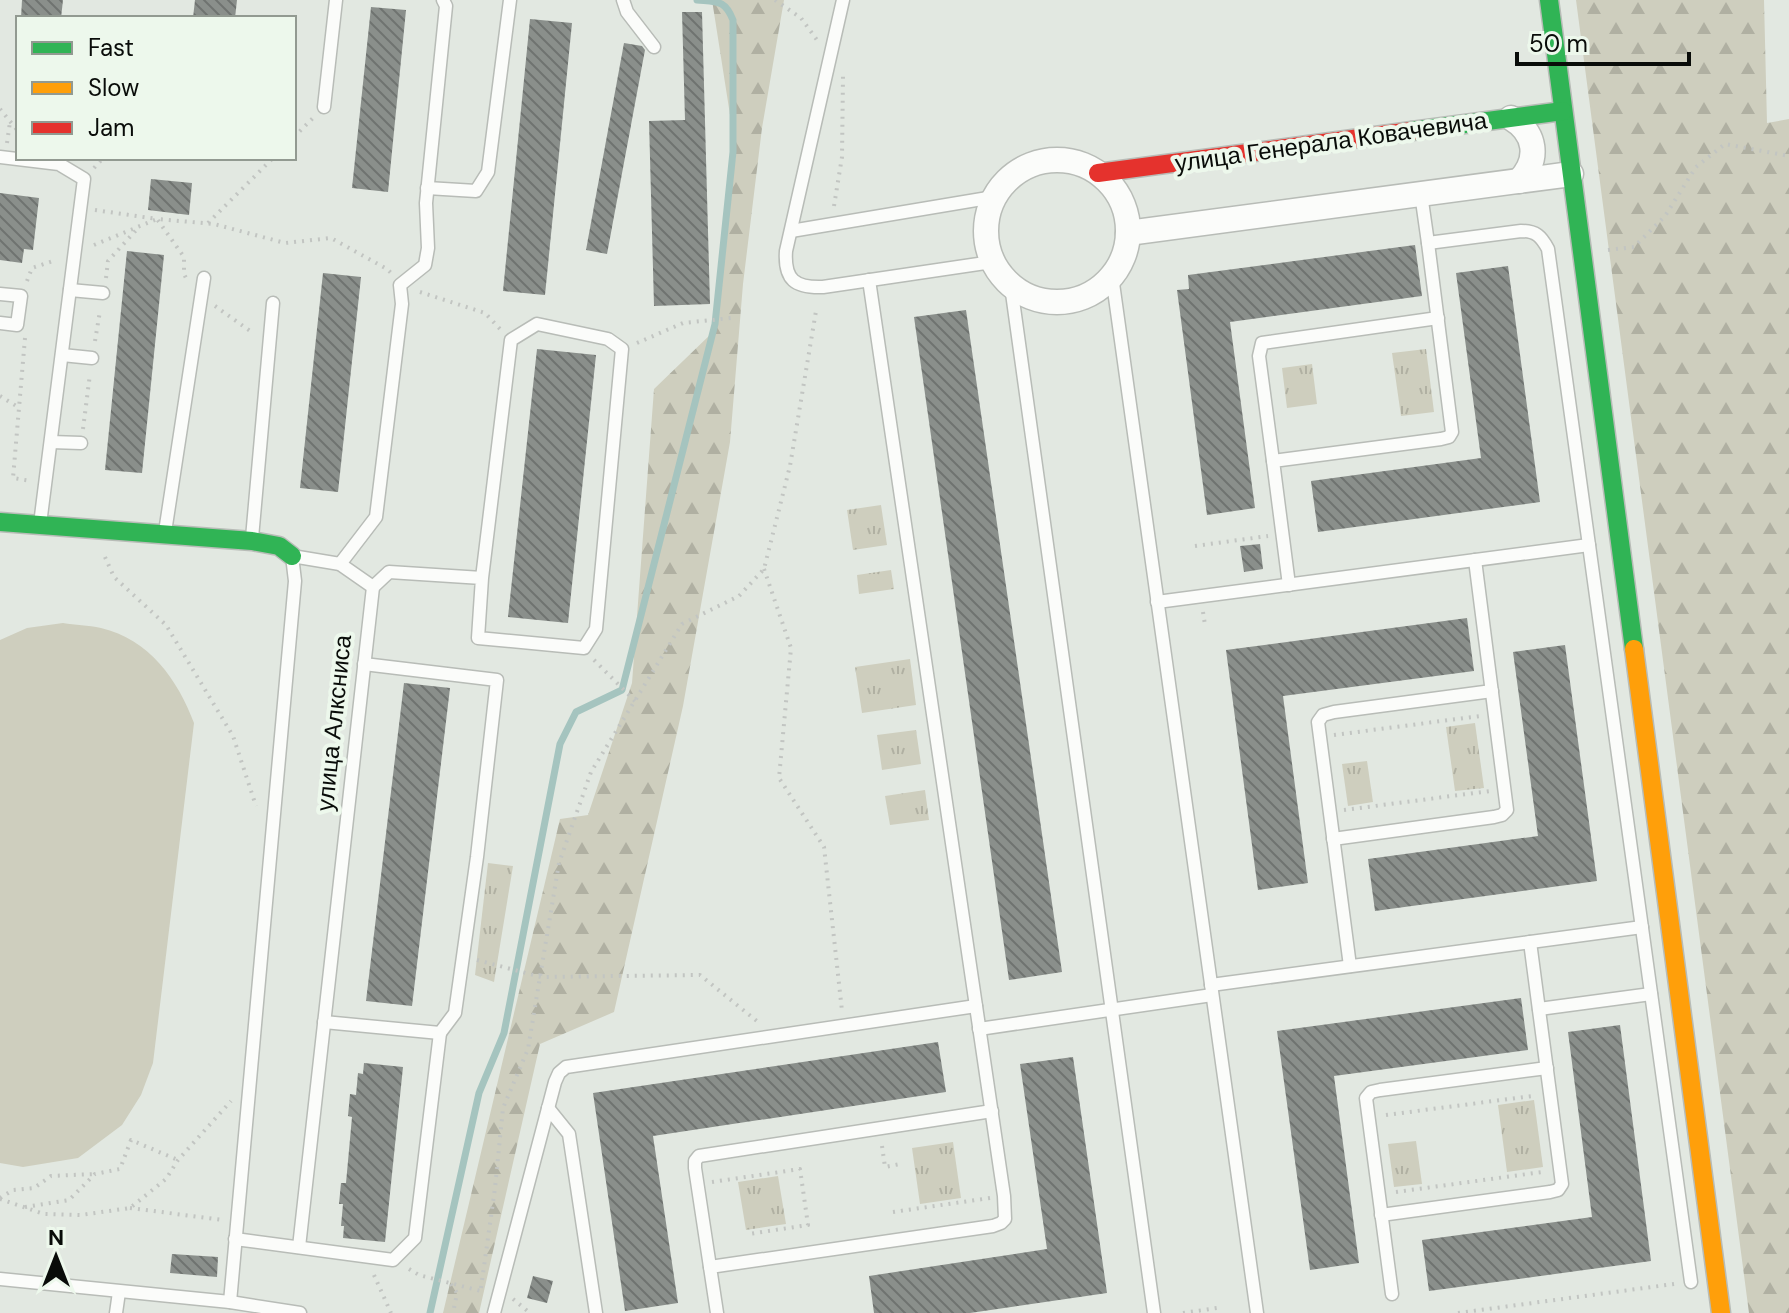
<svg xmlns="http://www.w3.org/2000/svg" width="1789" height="1313" font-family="'DM Sans',sans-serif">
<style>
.grass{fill:url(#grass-tufts)}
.forest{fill:url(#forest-firs)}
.garden{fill:#cecebe}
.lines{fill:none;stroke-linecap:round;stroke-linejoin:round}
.stream{stroke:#a5c4bf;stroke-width:7}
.building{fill:url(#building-back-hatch)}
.lane-casing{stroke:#b8bcb7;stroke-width:15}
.street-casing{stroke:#b8bcb7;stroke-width:27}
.fast-casing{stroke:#b8bcb7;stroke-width:21}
.slow-casing{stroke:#b8bcb7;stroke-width:21}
.jam-casing{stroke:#b8bcb7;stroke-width:21}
.path{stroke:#c2c5c2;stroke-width:4;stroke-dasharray:2 6;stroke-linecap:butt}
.lane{stroke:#fbfcfa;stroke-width:12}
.street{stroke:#fbfcfa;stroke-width:24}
.fast{stroke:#30b455;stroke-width:18}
.slow{stroke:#ff9f0a;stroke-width:18}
.jam{stroke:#e5322d;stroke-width:18}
.labels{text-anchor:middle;stroke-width:8;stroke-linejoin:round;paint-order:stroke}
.street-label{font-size:24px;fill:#090c09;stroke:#edf8ec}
</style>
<defs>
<pattern id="grass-tufts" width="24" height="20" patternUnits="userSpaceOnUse" patternTransform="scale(2)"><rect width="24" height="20" fill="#cecebe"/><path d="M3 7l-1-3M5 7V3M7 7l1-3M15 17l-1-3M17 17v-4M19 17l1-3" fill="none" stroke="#b0b0a2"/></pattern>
<pattern id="forest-firs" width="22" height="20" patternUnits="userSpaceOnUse" patternTransform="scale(2)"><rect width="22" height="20" fill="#cecebe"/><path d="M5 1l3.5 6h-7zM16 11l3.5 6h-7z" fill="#b0b0a2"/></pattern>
<pattern id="building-back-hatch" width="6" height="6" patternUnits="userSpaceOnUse" patternTransform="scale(2)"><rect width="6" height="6" fill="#8a8f8b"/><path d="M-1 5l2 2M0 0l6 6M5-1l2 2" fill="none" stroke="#6f7370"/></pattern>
</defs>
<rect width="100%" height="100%" fill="#e2e8e1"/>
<g class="grass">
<polygon points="1426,349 1434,412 1401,416 1392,353"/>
<polygon points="1312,364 1317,404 1287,408 1282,368"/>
<polygon points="881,505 887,545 853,550 847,510"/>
<polygon points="891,570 894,589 859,594 857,575"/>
<polygon points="910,659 916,705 862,713 855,667"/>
<polygon points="1475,723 1484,788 1455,791 1446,727"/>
<polygon points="916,730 921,764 882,770 877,735"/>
<polygon points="1367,761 1373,802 1348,806 1342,764"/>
<polygon points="925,790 929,820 890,825 885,796"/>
<polygon points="488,863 513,866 494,982 475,975"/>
<polygon points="1534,1100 1543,1167 1507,1172 1498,1105"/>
<polygon points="1416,1141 1422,1184 1394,1187 1388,1144"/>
<polygon points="953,1142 961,1198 920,1204 912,1148"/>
<polygon points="778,1176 786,1224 746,1230 738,1182"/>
</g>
<g class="forest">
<polygon points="712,0 784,0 762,128 743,284 730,442 683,706 614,1012 540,1044 479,1313 443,1313 560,819 588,815 632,683 654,389 713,332 736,153"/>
<polygon points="1576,0 1764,0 1767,123 1789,119 1789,1313 1749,1313"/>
</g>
<path class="garden" d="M63 623C75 625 88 625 101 628 149 639 178 680 194 723L153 1063 141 1095 122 1125 78 1158 23 1167 0 1163V640L27 628Z"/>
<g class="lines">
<path class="stream" d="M430 1313 479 1093 504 1033 560 744 576 712 622 690 715 324 733 152V20C725 0 718 2 697 0"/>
</g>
<g class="building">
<polygon points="22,0 63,0 61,18 21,18"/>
<polygon points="195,0 237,0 235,18 193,18"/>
<polygon points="371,7 406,10 388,192 352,188"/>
<polygon points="682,12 702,12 710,304 654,306 649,121 685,120"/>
<polygon points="530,19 572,23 545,295 503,291"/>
<polygon points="624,43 642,46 645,50 607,254 586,250"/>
<polygon points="151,179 192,183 189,215 148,210"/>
<polygon points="0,193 39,198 33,250 24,249 22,263 0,260"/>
<polygon points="1415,245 1422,296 1230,322 1255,508 1207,515 1177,290 1189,289 1188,275"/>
<polygon points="127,251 164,255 142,473 105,470"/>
<polygon points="1508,266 1540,502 1318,532 1311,481 1481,458 1456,273"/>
<polygon points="323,273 361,277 338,492 300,488"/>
<polygon points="966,310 1062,972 1009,980 914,317"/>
<polygon points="537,349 596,355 568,623 508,617"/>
<polygon points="1260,544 1263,569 1244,572 1240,546"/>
<polygon points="1467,618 1474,671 1283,696 1308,883 1258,890 1226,650"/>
<polygon points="1565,645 1597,881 1375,911 1368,859 1538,836 1513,652"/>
<polygon points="404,683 450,688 412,1006 366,1001"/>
<polygon points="1521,998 1528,1050 1334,1076 1359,1263 1310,1270 1277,1031"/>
<polygon points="1620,1025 1651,1261 1429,1291 1422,1240 1592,1217 1568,1032"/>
<polygon points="938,1042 946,1092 653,1136 678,1303 625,1311 593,1093"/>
<polygon points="1073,1057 1107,1293 970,1313 874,1313 869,1276 1047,1249 1020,1064"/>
<polygon points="364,1063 403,1067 385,1242 343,1238 344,1226 341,1226 343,1204 339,1204 341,1183 346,1183 352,1117 348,1116 350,1094 356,1095 358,1073 363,1074"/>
<polygon points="172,1254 218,1257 217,1277 170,1273"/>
<polygon points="533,1276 553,1281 547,1303 527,1298"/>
</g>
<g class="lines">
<g class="lane-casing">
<g id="lane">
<polyline points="623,0 627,12 654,47"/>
<path d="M843 0 786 251C784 280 795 288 823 287L992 262"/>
<polyline points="324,107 336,0"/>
<polyline points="0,157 59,164 84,179 40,524"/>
<polyline points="427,188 476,191 488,172 510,0"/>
<path d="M1421 194 1428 243 1521 231C1536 231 1541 236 1548 249L1691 1282"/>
<polyline points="791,231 994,197"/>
<polyline points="1112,276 1257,1313"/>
<polyline points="1011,286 1154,1313"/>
<polyline points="70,290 103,293"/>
<polyline points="0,294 21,296 17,325 0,323"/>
<polyline points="62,355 92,358"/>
<polyline points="51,442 81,443"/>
<polyline points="1273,461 1259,356 1262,343 1438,318"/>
<polyline points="165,532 204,278"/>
<polyline points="252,538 273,303"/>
<polyline points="340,564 376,517 402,304 400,285 425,265 428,248 426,203 446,6 443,0"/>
<polyline points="1289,585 1273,461 1441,439 1449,437 1452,432 1428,243"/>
<polyline points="373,587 389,572 482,578 511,340 537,324 608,339 622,349 596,629 584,648 478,638 482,578"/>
<polyline points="1157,602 1589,545"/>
<polyline points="1333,839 1494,817 1502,815 1507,810 1475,560"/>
<polyline points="1350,966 1318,722 1323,715 1334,712 1492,691"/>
<polyline points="1211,985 1642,927"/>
<polyline points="1539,1009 1651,994"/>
<polyline points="324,1022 440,1033 455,1013 477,857 497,680 364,664"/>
<polyline points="979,1029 1212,995"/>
<polyline points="548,1108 569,1134 596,1313"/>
<polyline points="1381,1215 1550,1192 1558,1190 1562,1184 1530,942"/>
<polyline points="235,1239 393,1260 415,1238 440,1033"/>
<polyline points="710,1267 695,1168 695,1161 699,1156 992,1111"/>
<polyline points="0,1279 230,1302 300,1313"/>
<polyline points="1392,1294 1366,1098 1371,1092 1380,1090 1547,1068"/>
<polyline points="230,1302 295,581 292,556 340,564 373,587 299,1247"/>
<polyline points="116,1313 119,1292"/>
<polyline points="494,1313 555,1082 559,1073 566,1067 976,1006"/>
<polyline points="717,1313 710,1267 993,1226 1001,1223 1005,1219 1004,1196 869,280"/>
</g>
</g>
<g class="street-casing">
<g id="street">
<path d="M1511 118C1536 133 1540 159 1519 181"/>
<circle cx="1057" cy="231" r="71"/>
<polyline points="1128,233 1571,174"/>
</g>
</g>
<g class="fast-casing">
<g id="fast">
<polyline points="1549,0 1634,649"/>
<polyline points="1412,131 1563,111"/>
<polyline points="0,522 252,541 279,546 292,556"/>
</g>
</g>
<g class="slow-casing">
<polyline id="slow" points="1634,649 1721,1313"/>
</g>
<g class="jam-casing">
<polyline id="jam" points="1098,173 1412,131"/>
</g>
<g class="path">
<polyline points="775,0 801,18 817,40"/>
<polyline points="0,109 18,131"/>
<polyline points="294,137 314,117"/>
<polyline points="7,143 10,122"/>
<polyline points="94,168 103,158"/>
<polyline points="834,206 842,157 843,76"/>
<polyline points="95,210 157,219 184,257 184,274 186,278"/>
<polyline points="208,223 273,158"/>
<polyline points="94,245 157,219 214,224 285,243 331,238 387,269 391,273"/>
<polyline points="1608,250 1634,247 1665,216 1696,167 1725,144 1789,156"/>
<polyline points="106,278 108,261 139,227"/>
<polyline points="27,281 32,268 56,260"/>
<polyline points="420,292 485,313 501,330"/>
<polyline points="215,306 253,333"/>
<polyline points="25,338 13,478 31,481"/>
<polyline points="95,341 100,311"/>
<polyline points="637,343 683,323 731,318"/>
<polyline points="0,396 18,407"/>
<polyline points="83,429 90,374"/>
<polyline points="1195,546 1268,536"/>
<polyline points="105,557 114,577 166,625 233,736 256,806"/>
<polyline points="764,569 791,648 779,778 824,847 842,1011"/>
<polyline points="1203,612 1205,625"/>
<polyline points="594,660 635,701"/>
<polyline points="1334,735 1480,716"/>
<polyline points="1344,810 1490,791"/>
<polyline points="477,960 541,977 700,975 758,1022"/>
<polyline points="1386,1115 1532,1096"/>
<polyline points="882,1146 885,1167 900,1164"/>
<polyline points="712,1182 800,1169 808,1225 749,1234"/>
<polyline points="1396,1192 1542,1172"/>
<polyline points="0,1198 13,1190 34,1188 51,1176 95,1174"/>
<polyline points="0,1199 44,1214 81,1215 130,1208 166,1179 178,1160 231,1101"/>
<polyline points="25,1207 69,1200 95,1174 120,1169 131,1140 178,1160"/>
<polyline points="130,1208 223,1220"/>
<polyline points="893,1212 990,1198"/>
<polyline points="409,1269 419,1275 481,1291"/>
<polyline points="374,1275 391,1313"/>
<polyline points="451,1284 457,1293 453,1313"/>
<polyline points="481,1288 495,1188 503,1108 528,1049 559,863 591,772 682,624 739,596 764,569 790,466 816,311"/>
<polyline points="513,1299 530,1313"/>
<polyline points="1183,1313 1217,1308"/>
<polyline points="1458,1313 1674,1284"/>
</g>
<use href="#lane" class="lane"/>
<use href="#street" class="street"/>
<use href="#fast" class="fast"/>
<use href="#slow" class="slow"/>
<use href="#jam" class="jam"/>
</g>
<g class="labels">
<g class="street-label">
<text transform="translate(1331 142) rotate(-8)" y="8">улица Генерала Ковачевича</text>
<text transform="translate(334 723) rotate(-84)" y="8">улица Алксниса</text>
</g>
</g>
<rect x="16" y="16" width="280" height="144" fill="#edf8ec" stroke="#929a91" stroke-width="2"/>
<rect x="32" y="42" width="40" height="12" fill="#30b455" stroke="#929a91" stroke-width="2"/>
<text x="88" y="56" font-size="24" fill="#090c09">Fast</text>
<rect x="32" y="82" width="40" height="12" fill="#ff9f0a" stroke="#929a91" stroke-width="2"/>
<text x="88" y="96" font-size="24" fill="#090c09">Slow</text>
<rect x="32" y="122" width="40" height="12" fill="#e5322d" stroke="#929a91" stroke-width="2"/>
<text x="88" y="136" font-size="24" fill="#090c09">Jam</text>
<g transform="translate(56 1257)" stroke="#edf8ec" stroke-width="6" paint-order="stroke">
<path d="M0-6L14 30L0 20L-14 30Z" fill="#090c09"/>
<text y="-12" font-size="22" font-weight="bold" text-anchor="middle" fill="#090c09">N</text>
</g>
<path d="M1517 52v12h172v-12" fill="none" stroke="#090c09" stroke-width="4"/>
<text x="1529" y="52" font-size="24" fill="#090c09" stroke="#edf8ec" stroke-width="6" paint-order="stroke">50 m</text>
</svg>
